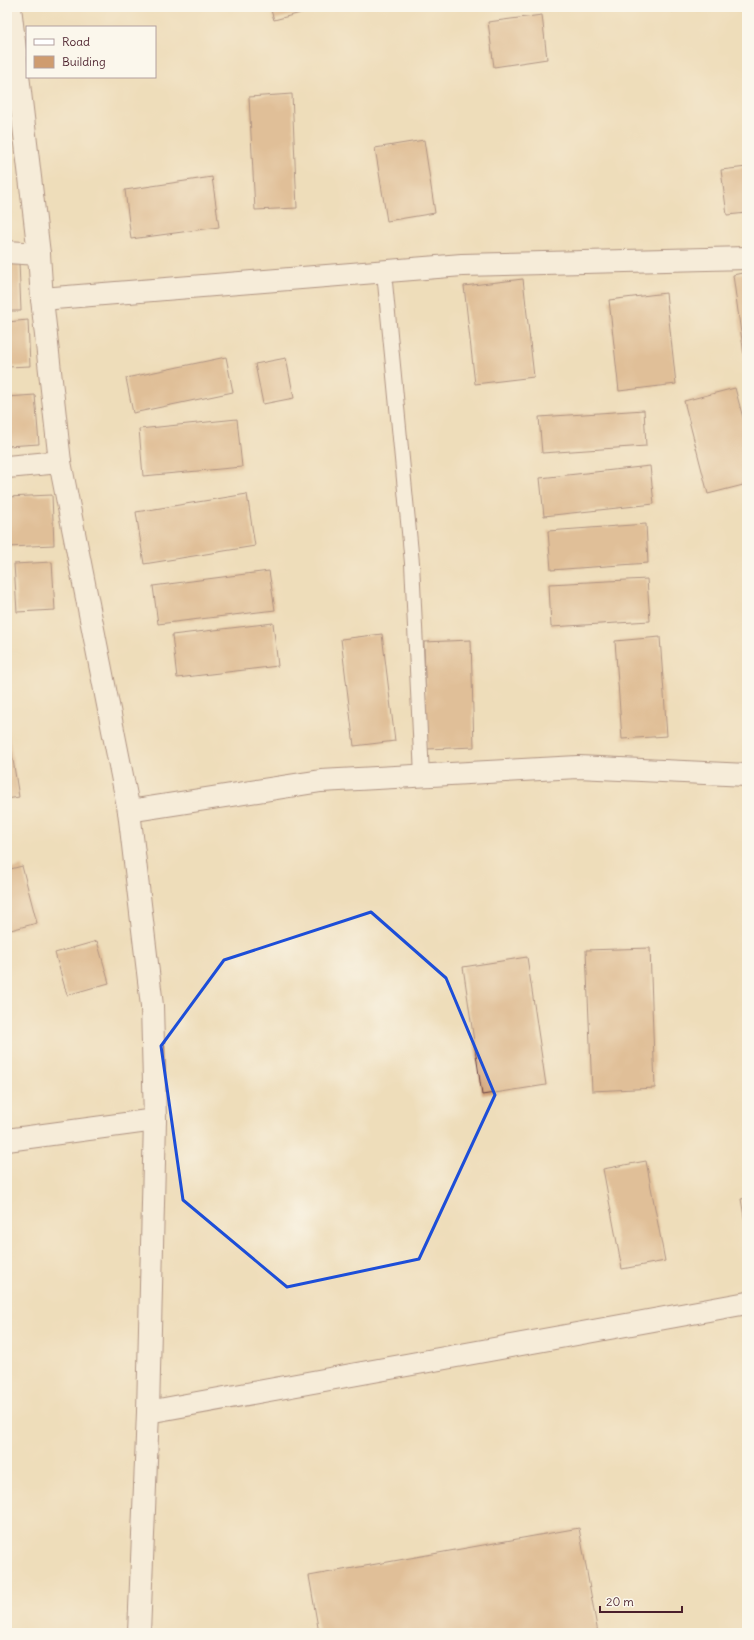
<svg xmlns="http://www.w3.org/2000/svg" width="754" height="1640" font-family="Delius,sans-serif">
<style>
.building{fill:#cf9c6f}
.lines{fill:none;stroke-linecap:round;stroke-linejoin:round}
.service-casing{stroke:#633c40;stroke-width:16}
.minor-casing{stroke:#633c40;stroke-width:24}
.service{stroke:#fff;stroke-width:14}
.minor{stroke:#fff;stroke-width:22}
.marked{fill:none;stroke:#1d4ed8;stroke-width:3;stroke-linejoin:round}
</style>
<rect width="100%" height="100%" fill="#fbf7ec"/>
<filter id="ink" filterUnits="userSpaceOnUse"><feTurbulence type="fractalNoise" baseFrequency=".025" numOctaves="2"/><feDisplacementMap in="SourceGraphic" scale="8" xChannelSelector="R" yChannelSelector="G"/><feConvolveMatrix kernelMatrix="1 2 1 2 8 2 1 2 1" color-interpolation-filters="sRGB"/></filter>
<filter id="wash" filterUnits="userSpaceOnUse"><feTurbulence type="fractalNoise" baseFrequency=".012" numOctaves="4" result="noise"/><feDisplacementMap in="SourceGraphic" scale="16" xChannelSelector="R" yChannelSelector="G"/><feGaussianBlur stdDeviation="0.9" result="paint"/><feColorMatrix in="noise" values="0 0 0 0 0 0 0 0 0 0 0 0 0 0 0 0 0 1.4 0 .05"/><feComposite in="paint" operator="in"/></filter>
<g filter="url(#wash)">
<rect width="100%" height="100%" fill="#eeddba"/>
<g id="blocks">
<g class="building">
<polygon points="270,7 315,7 316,9 274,20"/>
<rect x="487" y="7" width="101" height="2"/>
<polygon points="670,7 687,7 672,12"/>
<polygon points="542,15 547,59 494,67 488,22"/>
<polygon points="292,94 297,208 255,210 249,97"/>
<polygon points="424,140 435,213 387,221 375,148"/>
<polygon points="747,167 747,213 727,215 721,170"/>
<polygon points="212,177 219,227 131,239 125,190"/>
<polygon points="19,262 21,311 7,311 7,263"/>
<polygon points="747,272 747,354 744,355 733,275"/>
<polygon points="523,279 534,377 475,384 464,286"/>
<polygon points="666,293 676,384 619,391 609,300"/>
<polygon points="28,320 30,366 7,367 7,322"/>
<polygon points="226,357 233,392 133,413 126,378"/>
<polygon points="286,358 294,398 263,404 255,364"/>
<polygon points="735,388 747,433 747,484 708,494 684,401"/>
<polygon points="35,395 39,444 7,446 7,397"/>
<polygon points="644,410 646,446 542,453 539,417"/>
<polygon points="237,419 242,467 143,476 139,429"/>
<polygon points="650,466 654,504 544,516 540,478"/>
<polygon points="247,494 255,546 144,564 136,512"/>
<polygon points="52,495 54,545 7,547 7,497"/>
<polygon points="646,524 648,563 551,570 548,531"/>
<polygon points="52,562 55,610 17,612 14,564"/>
<polygon points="269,571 275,610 158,624 153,586"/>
<polygon points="647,579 650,621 551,627 549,584"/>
<polygon points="273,623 278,666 177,678 172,635"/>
<polygon points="382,634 395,741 354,746 341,639"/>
<polygon points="660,637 667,736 622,739 615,641"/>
<polygon points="471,640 474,747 427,749 424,642"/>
<polygon points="7,723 19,797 7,799"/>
<polygon points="22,866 37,923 7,931 7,870"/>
<polygon points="97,941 109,983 67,995 55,953"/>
<polygon points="650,948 655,1088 592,1091 586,950"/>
<polygon points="527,957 546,1085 482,1095 463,967"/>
<polygon points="646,1161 665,1261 622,1269 603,1169"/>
<polygon points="747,1198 747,1228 746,1228 741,1199"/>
<polygon points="579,1528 598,1633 319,1633 309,1576"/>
</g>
</g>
</g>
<g filter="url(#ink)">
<use href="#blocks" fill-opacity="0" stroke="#633c40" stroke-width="1"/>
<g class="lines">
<g class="service-casing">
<polyline id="service" points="384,272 412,563 422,776"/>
</g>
<g class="minor-casing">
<g id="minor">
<polyline points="10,7 39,254 42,299 60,462 129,811 152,1006 155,1120 148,1412 139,1633"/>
<polyline points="7,252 39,254"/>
<polyline points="42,299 462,265 747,258"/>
<polyline points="7,467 60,462"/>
<polyline points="129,811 321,781 578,767 747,775"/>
<polyline points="7,1140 155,1120"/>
<polyline points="148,1412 747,1303"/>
</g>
</g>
<use href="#service" class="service"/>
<use href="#minor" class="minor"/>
</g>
</g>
<path d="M0 0H754V1640H0ZM371 912 446 978 495 1095 419 1259 287 1287 183 1200 161 1046 224 960Z" fill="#eeddba" fill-opacity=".55" fill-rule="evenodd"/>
<path class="marked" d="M371 912 446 978 495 1095 419 1259 287 1287 183 1200 161 1046 224 960Z"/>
<rect width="754" height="1640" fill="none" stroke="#fbf7ec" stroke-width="24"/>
<rect x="26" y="26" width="130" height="52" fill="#fbf7ec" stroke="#b4a19f"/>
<rect x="34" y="39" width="20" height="6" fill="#ffffff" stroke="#b4a19f"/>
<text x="62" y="46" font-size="12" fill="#4a1f2b">Road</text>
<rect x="34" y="56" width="20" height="12" fill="#cf9c6f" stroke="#b4a19f"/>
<text x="62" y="66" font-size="12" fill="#4a1f2b">Building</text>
<path d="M600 1606v6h82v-6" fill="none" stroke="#4a1f2b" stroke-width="2"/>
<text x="606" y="1606" font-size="12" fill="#4a1f2b" stroke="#fbf7ec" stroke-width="3" paint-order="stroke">20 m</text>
</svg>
